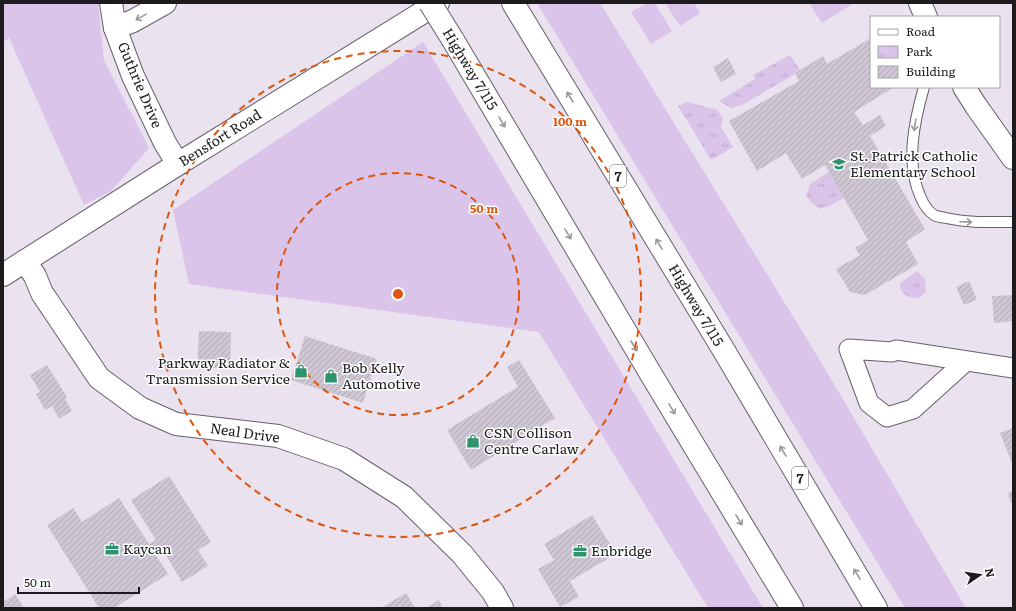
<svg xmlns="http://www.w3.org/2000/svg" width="1016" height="611" font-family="Literata,serif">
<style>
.grass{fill:#dbc4ea}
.park{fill:url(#park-tufts)}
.building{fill:url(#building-hatch)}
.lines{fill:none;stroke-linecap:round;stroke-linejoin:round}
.service-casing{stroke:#66606a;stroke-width:12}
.minor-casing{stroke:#66606a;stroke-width:21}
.tertiary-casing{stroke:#66606a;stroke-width:24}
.secondary-casing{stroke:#66606a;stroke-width:24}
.motorway-casing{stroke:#66606a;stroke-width:24}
.service{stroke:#fff;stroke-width:10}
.minor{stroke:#fff;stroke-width:19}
.tertiary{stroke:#fff;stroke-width:22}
.secondary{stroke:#fff;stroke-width:22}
.motorway{stroke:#fff;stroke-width:22}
.motorway-bridge-casing{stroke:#66606a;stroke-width:24;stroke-linecap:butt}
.motorway-bridge{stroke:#fff;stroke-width:22}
.oneway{stroke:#9a989a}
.ring{fill:none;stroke:#de560d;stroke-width:2;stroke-dasharray:7 5}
.labels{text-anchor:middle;stroke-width:3;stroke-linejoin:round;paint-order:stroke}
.shield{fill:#fff;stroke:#625f62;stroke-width:1}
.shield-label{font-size:13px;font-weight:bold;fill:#1e1b1f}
.street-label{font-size:14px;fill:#1e1b1f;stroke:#fff}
.poi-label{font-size:14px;fill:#1e1b1f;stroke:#fff;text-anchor:start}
.centre{fill:#de560d;stroke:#fff;stroke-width:2}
.ring-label{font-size:12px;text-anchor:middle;font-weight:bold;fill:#de560d;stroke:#fff;stroke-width:3;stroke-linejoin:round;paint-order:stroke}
</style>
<defs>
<pattern id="park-tufts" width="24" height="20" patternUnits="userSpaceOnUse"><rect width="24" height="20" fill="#dbc4ea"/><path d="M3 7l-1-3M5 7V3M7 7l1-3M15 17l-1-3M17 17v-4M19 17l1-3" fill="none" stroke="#bca8c8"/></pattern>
<pattern id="building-hatch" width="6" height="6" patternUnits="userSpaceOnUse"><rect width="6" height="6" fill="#cec7d3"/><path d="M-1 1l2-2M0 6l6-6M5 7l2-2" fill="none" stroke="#b0aab5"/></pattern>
</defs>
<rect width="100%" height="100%" fill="#eae2ee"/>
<g class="grass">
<polygon points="3,3 98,3 104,60 149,148 111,191 84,205 9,38 3,42"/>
<polygon points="537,3 600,3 815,352 966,608 905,608"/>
<polygon points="647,3 655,3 672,31 651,44 631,12"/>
<polygon points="665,3 694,3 700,13 680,26"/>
<polygon points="809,3 854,3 822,23"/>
<polygon points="423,42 763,608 708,608 539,332 189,284 173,210"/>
</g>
<g class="park">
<polygon points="790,55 800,70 795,73 795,74 742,105 731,108 719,101 755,79 753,75"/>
<polygon points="687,102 718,110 723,119 721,127 733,147 711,160 678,106"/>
<polygon points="829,172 844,198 829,206 819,209 810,201 806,195 810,184"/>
<path d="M917 271 925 279 926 291 920 298C910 299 899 295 900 283Z"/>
</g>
<g class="building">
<polygon points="871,38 871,87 894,87 854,112 863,125 880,115 886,126 870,136 925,229 906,242 918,264 865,295 850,292 836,269 860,255 855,248 868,240 825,165 802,179 786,153 757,171 729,121 799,81 795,73 823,56 827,64"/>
<polygon points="728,58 736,74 721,82 713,67"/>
<polygon points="969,281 977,300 964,305 956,287"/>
<polygon points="1013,295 1013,321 994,323 992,296"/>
<polygon points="199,331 231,332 230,368 197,367"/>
<polygon points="305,336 377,359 363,403 291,380"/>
<polygon points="519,360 555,418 471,470 447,430 518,387 507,367"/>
<polygon points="47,365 67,397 65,399 72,411 59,419 52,406 45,410 36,394 40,392 30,375"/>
<polygon points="1013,428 1013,461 1011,461 1000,433"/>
<polygon points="169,476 211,542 198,550 208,566 182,582 162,549 155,554 168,574 114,608 99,608 47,525 73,508 82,522 119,498 149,544 156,540 131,500"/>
<polygon points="1013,491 1013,503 1011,503 1008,493"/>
<polygon points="592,515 616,554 570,581 579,597 560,607 538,569 554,560 544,544"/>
<polygon points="406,593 415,608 381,608"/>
<polygon points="15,594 24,608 3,608 3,602"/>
<polygon points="439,600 443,608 426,608"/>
</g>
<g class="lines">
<g class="service-casing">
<path id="service" d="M924 87C914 122 905 164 921 198 924 205 928 211 934 215 937 217 942 217 946 218 968 223 990 222 1013 222"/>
</g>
<g class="minor-casing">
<polyline id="minor" points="965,362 913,409 887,417 869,403 849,349 892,352 896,350 1013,368"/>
</g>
<g class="tertiary-casing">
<g id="tertiary">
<polyline points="111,3 115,28 133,76 165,143 178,164"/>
<polyline points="920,3 926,17"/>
<polyline points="964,87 976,106 1013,158"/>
<polyline points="25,261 35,276 42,293 99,378 140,408 176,424 278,436 344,459 404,497 462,554 493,592 502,608"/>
</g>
</g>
<g class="secondary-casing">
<polyline id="secondary" points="3,275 178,164 438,3"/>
</g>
<g class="motorway-casing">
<g id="motorway">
<polyline points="513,3 723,349 876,608"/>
<polyline points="115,28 133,21 165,3"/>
<polyline points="453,40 652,376 792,608"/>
</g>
</g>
<use href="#service" class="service"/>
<use href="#minor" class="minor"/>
<use href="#tertiary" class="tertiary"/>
<use href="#secondary" class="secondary"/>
<use href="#motorway" class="motorway"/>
<g class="motorway-bridge-casing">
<polyline id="motorway-bridge" points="430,3 453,40"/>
</g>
<use href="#motorway-bridge" class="motorway-bridge"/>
</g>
<defs><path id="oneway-shaft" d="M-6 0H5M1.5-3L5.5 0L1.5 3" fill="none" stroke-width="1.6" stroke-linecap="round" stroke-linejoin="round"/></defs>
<g class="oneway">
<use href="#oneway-shaft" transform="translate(141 17) rotate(151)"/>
<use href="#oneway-shaft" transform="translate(570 97) rotate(-121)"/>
<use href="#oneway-shaft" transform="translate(502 122) rotate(59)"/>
<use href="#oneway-shaft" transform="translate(915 125) rotate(99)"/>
<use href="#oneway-shaft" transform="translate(966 222) rotate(2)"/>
<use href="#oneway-shaft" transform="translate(568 234) rotate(59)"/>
<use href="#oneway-shaft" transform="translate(659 244) rotate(-121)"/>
<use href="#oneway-shaft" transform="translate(634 346) rotate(59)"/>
<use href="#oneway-shaft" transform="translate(672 409) rotate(59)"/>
<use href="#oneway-shaft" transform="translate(783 451) rotate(-121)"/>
<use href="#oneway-shaft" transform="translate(739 520) rotate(59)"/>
<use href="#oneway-shaft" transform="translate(857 574) rotate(-121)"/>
</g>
<g class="ring">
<circle cx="398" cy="294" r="121"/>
<circle cx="398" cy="294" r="243"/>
</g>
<defs>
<g id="school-bare" transform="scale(1.08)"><path d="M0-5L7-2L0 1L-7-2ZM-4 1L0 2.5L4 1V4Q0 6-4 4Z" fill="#2f936e" stroke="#fff" stroke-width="2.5" paint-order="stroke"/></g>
<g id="shop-bare" transform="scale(1.08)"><path d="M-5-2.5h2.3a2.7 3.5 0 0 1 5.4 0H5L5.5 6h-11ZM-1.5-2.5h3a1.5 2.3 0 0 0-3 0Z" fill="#2f936e" stroke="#fff" stroke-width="2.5" paint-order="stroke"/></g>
<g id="office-bare" transform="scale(1.08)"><path d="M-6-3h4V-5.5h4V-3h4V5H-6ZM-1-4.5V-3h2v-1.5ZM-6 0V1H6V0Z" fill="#2f936e" stroke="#fff" stroke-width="2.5" paint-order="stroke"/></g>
</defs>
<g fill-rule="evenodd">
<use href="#school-bare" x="839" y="164"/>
<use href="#shop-bare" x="301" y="371"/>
<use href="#shop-bare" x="331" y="376"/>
<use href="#shop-bare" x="473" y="441"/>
<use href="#office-bare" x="112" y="549"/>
<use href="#office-bare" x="580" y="551"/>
</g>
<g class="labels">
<g class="shield">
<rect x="610" y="165" width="16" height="22" rx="3"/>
<rect x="792" y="467" width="16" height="22" rx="3"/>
</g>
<g class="shield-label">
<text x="618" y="181">7</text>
<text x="800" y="483">7</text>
</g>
<g class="street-label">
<text transform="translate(470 69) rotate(59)" y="5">Highway 7/115</text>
<text transform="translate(140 85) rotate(67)" y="5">Guthrie Drive</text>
<text transform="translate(220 138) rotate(-32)" y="5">Bensfort Road</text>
<text transform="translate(696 305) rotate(59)" y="5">Highway 7/115</text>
<text transform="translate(245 433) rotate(8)" y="5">Neal Drive</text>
</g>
<g class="poi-label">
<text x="850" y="161">St. Patrick Catholic<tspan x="850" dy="16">Elementary School</tspan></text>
<text x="290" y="368" text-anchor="end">Parkway Radiator &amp;<tspan x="290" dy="16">Transmission Service</tspan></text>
<text x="342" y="373">Bob Kelly<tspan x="342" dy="16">Automotive</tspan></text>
<text x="484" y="438">CSN Collison<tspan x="484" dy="16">Centre Carlaw</tspan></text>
<text x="123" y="554">Kaycan</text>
<text x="591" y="556">Enbridge</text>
</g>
</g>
<circle cx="398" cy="294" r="6" class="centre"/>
<g class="ring-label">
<text x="570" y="126">100 m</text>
<text x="484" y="213">50 m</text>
</g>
<rect width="1016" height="611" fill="none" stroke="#1e1b1f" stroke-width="8"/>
<rect x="870" y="16" width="130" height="72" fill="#ffffff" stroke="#a5a4a5"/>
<rect x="878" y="29" width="20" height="6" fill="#ffffff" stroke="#a5a4a5"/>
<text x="906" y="36" font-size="12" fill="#1e1b1f">Road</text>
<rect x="878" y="46" width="20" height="12" fill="url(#park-tufts)" stroke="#a5a4a5"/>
<text x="906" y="56" font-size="12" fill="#1e1b1f">Park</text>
<rect x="878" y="66" width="20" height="12" fill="url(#building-hatch)" stroke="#a5a4a5"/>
<text x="906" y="76" font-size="12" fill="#1e1b1f">Building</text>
<g transform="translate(980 575) rotate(77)" stroke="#ffffff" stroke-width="3" paint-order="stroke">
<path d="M0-3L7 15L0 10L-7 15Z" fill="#1e1b1f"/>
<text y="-6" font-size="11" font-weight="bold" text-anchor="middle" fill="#1e1b1f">N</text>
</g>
<path d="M18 587v6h121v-6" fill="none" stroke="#1e1b1f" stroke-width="2"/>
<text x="24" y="587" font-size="12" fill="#1e1b1f" stroke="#ffffff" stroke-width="3" paint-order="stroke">50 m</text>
</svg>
